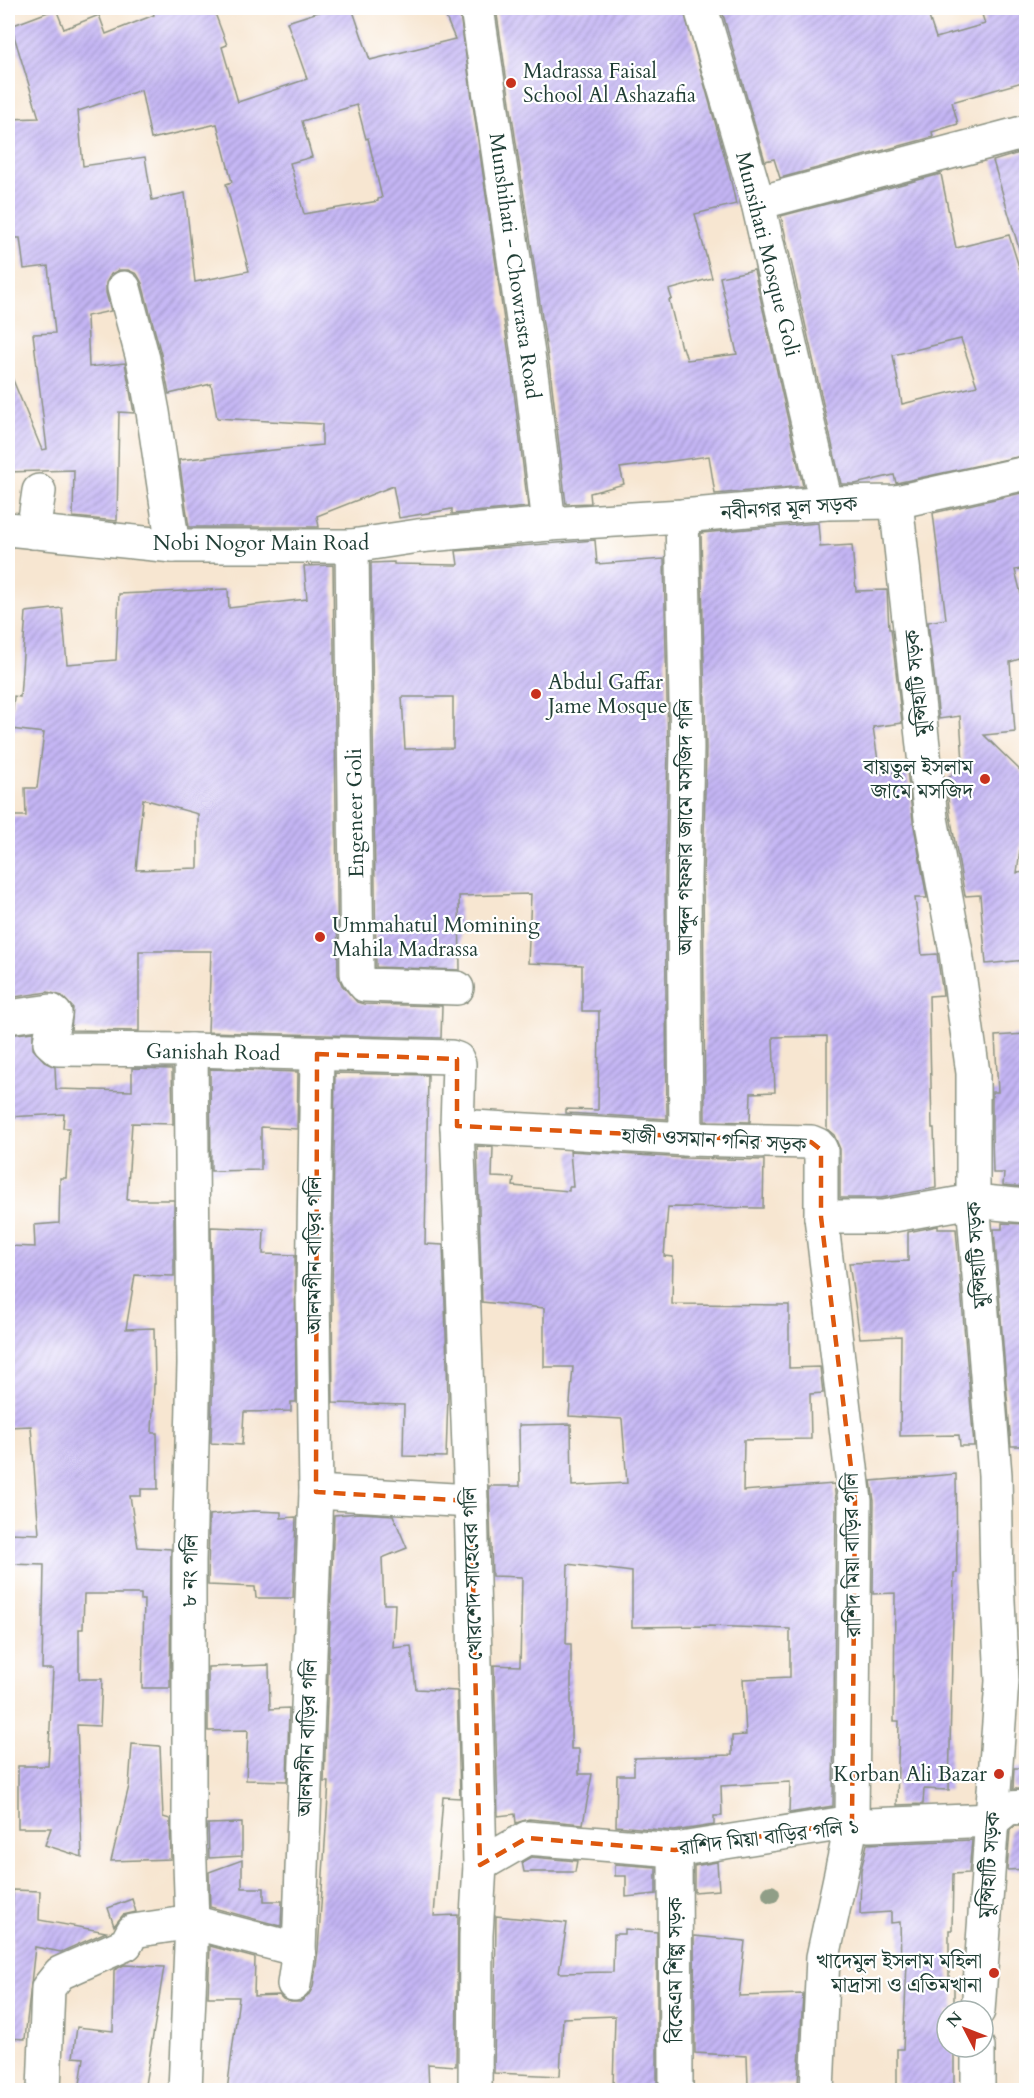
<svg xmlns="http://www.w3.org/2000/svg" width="1034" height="2098" font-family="Cardo,'Noto Serif Bengali',serif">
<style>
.building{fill:url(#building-hatch);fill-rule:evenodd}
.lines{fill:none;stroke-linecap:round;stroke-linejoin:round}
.minor-casing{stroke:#8b9282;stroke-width:36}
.tertiary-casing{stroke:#8b9282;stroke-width:36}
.minor{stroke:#fff;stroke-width:33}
.tertiary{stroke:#fff;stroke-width:33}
.tree{fill:#909e87}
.marked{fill:none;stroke:#de580e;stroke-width:4.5;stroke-dasharray:12 8;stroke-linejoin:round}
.poi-dot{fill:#c8321e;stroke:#fff;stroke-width:2}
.labels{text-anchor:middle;stroke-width:4.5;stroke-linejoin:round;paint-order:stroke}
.poi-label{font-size:21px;fill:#1f3d34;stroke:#fff;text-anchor:start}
.street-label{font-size:21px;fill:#1f3d34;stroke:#fff}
</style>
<defs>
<pattern id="building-hatch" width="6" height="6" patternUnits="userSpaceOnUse" patternTransform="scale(1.5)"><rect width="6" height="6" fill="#c5b6f5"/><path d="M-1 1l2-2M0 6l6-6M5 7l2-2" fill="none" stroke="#9f95c7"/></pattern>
</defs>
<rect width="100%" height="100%" fill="#fff"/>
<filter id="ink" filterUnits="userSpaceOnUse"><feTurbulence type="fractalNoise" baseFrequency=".0167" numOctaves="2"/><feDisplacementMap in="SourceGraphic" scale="12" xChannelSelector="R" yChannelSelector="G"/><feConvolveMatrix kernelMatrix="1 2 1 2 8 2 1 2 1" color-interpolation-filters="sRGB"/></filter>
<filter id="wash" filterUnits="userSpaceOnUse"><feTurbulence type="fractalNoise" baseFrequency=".008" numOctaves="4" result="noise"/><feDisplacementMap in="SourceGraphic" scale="24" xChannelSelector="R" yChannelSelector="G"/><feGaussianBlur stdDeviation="1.35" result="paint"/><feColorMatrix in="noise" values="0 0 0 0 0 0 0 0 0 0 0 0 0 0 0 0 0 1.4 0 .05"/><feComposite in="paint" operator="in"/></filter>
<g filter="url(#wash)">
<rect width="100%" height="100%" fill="#f7e6d1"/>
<g id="blocks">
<g class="building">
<path d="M152 8H213L227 45 222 47 238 102 307 79 287 22 331 8H352L370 60 455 39 442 8H459L513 383 528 507 452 514V509L399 518 393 486 317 516 319 527H189L179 460 322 445V424L217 418 211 384 169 394 161 354 142 283 137 274 128 270H119L111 274 106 283V293L111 311 87 316 89 367 125 363 134 413 119 412 117 521 73 517 74 470 8 472V368L42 450 47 449 33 334 55 333 48 266 24 269 20 238H12L8 176V119L39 118 11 26 56 9 64 29 99 15 106 34 154 15ZM141 90 151 139 217 124 232 182 226 184 249 271 195 282 185 193 152 200 145 157 83 166 78 111ZM357 105 366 139 368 138 382 198 378 199V201L304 214 290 163 312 157 302 121Z"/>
<polygon points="496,8 683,8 729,172 736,204 695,214 712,278 669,290 672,299 669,300 681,348 683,347 687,360 737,354 720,277 754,270 803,486 715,494 709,456 620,468 624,484 590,493 591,503 566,504 551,378"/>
<polygon points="740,8 926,8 936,38 985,24 980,8 1026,8 1026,81 952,102 958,124 932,132 933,137 780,178 774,159 765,161 722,11"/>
<polygon points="1026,151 1026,251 1020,252 993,161"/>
<path d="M941 174 956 248 1009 235 1026 289V455L896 483 894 475 855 484H841L781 216ZM961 339 977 386 902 404 893 355Z"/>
<polygon points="1026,492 1026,568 1015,570 1026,614 1026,657 1010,662 1015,732 984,735 1026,776 1026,824 1023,827 1017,873 1026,872 1026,960 986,964 980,895 965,896 950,815 946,781 963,763 960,716 939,719 928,622 946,619 933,513"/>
<polygon points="818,523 820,547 852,545 856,591 887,590 889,629 891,629 902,723 873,727 880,774 907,771 913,821 927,898 915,898 922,955 937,954 943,995 929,996 932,1128 934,1128 936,1188 881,1198 840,1198 840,1149 834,1135 827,1129 827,1036 773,1037 775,1092 751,1093 750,1122 705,1121 703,879 706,748 701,533"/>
<path d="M595 540 597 564 664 559 668 748 665 879 667 1119 566 1113V1109L598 1110 599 1011H582V965L528 963 531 894 459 896 460 970 376 967 371 563 394 562V564L458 565 456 551ZM402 697H453V748L405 749Z"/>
<path d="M333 565 338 975 342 985 357 1002 364 1004 442 1006 441 1038 208 1032 211 951H139V1031L71 1030 73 1008 62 996 48 992 8 998V816H26L25 788H37L44 733 11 729 14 696 20 697 26 612 62 608 67 664 116 660 119 594 228 589 229 608 307 599 304 566ZM143 799 198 814V868L136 870Z"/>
<polygon points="33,1032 33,1049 46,1063 55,1067 56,1089 132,1091 132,1068 172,1069 173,1124 132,1123 127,1200 174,1200 174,1276 135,1275 126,1329 154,1328 155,1384 154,1384 152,1433 157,1433 158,1489 141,1489 141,1496 130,1496 138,1547 171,1549 170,1688 142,1688 144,1600 141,1600 141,1594 84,1594 83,1629 79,1629 79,1679 102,1679 100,1726 77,1725 82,1857 45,1845 51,1828 18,1828 18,1766 48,1766 53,1669 42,1669 44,1565 8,1564 8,1533 39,1534 31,1426 8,1427 8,1246 35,1247 34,1225 59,1223 60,1178 66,1178 69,1128 63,1128 64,1114 8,1117 8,1035"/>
<polygon points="1026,1034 1026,1187 1003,1185 1004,1173 993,1173 992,1136 992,1092 998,1092 995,1036"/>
<polygon points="210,1069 298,1072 297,1129 261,1127 261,1170 211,1171"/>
<polygon points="335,1073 428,1075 425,1244 443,1245 448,1396 446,1457 403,1456 404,1405 333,1403 332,1293"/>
<polygon points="477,1146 493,1147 492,1177 514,1178 513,1186 569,1191 569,1187 573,1187 570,1151 686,1158 764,1160 763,1208 668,1207 664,1256 673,1257 672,1304 789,1305 789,1368 820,1367 823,1393 810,1394 811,1439 744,1440 743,1491 834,1484 836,1502 833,1806 789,1813 790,1782 721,1786 722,1816 714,1816 714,1825 674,1831 616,1826 617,1775 634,1775 634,1758 732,1755 732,1736 746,1735 743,1679 790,1677 790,1629 708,1626 632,1627 632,1572 568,1564 566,1644 571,1644 571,1749 579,1749 579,1774 592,1774 583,1824 529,1819 516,1823 515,1814 498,1816 494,1665 520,1666 522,1577 492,1576 489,1486 520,1486 519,1425 571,1424 572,1486 627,1483 622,1419 569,1416 573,1367 544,1367 544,1308 482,1302"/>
<polygon points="1002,1223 1026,1224 1026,1446 1011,1446 994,1229 1002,1229"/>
<polygon points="938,1226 938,1229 956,1229 974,1446 960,1446 959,1435 900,1436 901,1336 860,1338 849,1263 908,1261 908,1232"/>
<polygon points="211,1227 264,1229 263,1254 295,1255 296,1402 291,1402 291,1411 244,1412 242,1445 211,1443 213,1364"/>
<polygon points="956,1474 957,1573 954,1573 949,1790 924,1789 923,1804 897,1805 899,1721 894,1721 895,1593 873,1594 874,1501 871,1481"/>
<polygon points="253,1511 281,1512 281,1518 296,1517 293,1598 256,1598 255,1587 208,1585 209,1515"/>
<polygon points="359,1513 393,1515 407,1548 382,1558 384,1604 395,1604 393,1648 411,1646 416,1689 457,1691 460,1798 443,1797 434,1916 458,1915 456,2066 428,2064 429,2091 227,2091 239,1997 208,1997 210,1946 255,1958 254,1996 279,1995 283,1999 291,2002 300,2002 308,1996 313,1987 318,1951 329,1782 324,1782 334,1515"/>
<polygon points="269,1665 270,1709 289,1708 287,1781 246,1780 248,1730 208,1731 208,1667"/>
<polygon points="132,1744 160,1746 163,1817 170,1819 171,1859 111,1861 129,1786"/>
<polygon points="1014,1768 1026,1768 1026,1789 1013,1789"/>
<polygon points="242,1823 242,1856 209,1858 208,1824"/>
<polygon points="1015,1826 1026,1826 1026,1869 1007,1870 1010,1830"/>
<polygon points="972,1840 969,1873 953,1874 952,1930 949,1930 949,1979 954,1979 954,2011 947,2011 947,2047 954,2047 954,2091 897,2091 897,2049 903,2049 907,1963 901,1964 900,1922 891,1923 891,1912 860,1914 861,1870 867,1844"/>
<polygon points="531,1857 577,1861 575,1872 524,1872 522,1862"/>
<polygon points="242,1860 242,1888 264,1888 264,1901 282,1901 281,1926 210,1907 209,1872"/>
<polygon points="717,1862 719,1890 694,1892 694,1866"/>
<polygon points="615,1864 656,1867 656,1894 626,1897 626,1876 615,1876"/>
<polygon points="13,1890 40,1891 39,1920 106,1932 61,1952 35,1947 25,2039 8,2038 8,1960 11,1960"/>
<polygon points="132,1899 136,1912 123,1915 114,1926 108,1908"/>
<polygon points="496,1916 567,1923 559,1973 613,1972 614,1934 625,1934 625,1929 657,1932 657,2091 624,2091 623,2087 613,2086 615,2016 563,2018 560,2076 494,2073"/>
<polygon points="694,1936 745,1941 739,1996 803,1994 798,2084 748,2085 747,2056 695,2053"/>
<polygon points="124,1965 164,1967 144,2091 79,2091 84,2058 73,2057 77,2027 113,2031 114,1970"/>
</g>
</g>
</g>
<g filter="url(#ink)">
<use href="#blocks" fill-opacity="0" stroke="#8b9282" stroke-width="1.5"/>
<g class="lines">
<g class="minor-casing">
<g id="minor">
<polyline points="477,8 532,381 549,524"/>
<polyline points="701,8 758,203 826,503"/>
<polyline points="758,203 1026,132"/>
<polyline points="124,288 143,359 153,412 173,546"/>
<polyline points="682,516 687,748 684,879 686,1139"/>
<polyline points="8,529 173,546 352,546 418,536 549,524 682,516 826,503 896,502 1026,473"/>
<polyline points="33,532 39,491"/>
<polyline points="352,546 357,974 365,985 457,988"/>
<polyline points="8,1017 51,1011 55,1014 50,1042 58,1049 191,1050 451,1057 457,1059 459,1064 457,1126 471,1501 480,1865 476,1935 475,2090"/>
<polyline points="457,1126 686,1139 811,1142 818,1145 821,1150 821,1217 883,1217 973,1201 1026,1206"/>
<polyline points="316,1492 471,1501"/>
<polyline points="675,1850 676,2090"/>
<polyline points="480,1865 527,1838 675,1850 852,1822 869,1825 993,1820 1008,1808 1026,1807"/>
<polyline points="294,1984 299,1950 316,1492 313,1293 317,1054"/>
<polyline points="44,2090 48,1988 60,1973 126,1944 133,1931 192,1922 299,1950"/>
<polyline points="185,2090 192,1922 189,1835 189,1561 194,1364 191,1050"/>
<polyline points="817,2090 823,1957 852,1822 855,1501 821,1217"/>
</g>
</g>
<g class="tertiary-casing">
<g id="tertiary">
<polyline points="896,502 931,818 956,952 973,1073 973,1201 995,1475 997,1581 1002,1681 978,2011"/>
<polyline points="978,2090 978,2047"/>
</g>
</g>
<use href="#minor" class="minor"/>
<use href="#tertiary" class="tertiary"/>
</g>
<circle class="tree" cx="771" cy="1894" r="9"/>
</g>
<path class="marked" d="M317 1054 457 1059V1126L811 1142 821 1150V1217L855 1501 852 1822 675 1850 527 1838 480 1865 471 1501 316 1492Z"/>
<g class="poi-dot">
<circle cx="511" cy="83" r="6"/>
<circle cx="536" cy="694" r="6"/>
<circle cx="985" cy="779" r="6"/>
<circle cx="320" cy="937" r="6"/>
<circle cx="999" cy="1774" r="6"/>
<circle cx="994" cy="1973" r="6"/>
</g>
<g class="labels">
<g class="poi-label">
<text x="523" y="78">Madrassa Faisal<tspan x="523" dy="24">School Al Ashazafia</tspan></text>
<text x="548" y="689">Abdul Gaffar<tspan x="548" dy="24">Jame Mosque</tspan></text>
<text x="973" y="774" text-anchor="end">বায়তুল ইসলাম<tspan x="973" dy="24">জামে মসজিদ</tspan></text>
<text x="332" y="932">Ummahatul Momining<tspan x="332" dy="24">Mahila Madrassa</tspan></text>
<text x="987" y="1781" text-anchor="end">Korban Ali Bazar</text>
<text x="982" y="1968" text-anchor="end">খাদেমুল ইসলাম মহিলা<tspan x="982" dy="24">মাদ্রাসা ও এতিমখানা</tspan></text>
</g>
<g class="street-label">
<text transform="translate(768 254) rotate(76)" y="7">Munsihati Mosque Goli</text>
<text transform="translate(515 266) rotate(82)" y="7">Munshihati - Chowrasta Road</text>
<text transform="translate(789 508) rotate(-4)" y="7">নবীনগর মূল সড়ক</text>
<text x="261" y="550">Nobi Nogor Main Road</text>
<text transform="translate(917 683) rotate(-96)" y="7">মুন্সিহাটি সড়ক</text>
<text transform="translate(355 813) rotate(-91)" y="7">Engeneer Goli</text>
<text transform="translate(685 827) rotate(-90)" y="7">আব্দুল গফফার জামে মসজিদ গলি</text>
<text transform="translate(213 1052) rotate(1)" y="7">Ganishah Road</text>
<text transform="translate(714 1140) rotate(3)" y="7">হাজী ওসমান গনির সড়ক</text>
<text transform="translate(314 1255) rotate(-90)" y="7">আলমগীন বাড়ির গলি</text>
<text transform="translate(977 1255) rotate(-94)" y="7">মুন্সিহাটি সড়ক</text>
<text transform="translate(852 1555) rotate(-91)" y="7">রাশিদ মিয়া বাড়ির গলি</text>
<text transform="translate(190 1571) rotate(-89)" y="7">৮ নং গলি</text>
<text transform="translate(472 1574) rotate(-92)" y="7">খোরশেদ সাহেবের গলি</text>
<text transform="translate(307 1738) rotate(-88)" y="7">আলমগীন বাড়ির গলি</text>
<text transform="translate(769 1837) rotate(-7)" y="7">রাশিদ মিয়া বাড়ির গলি ১</text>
<text transform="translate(989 1865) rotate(-86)" y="7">মুন্সিহাটি সড়ক</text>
<text transform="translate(675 1970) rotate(-90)" y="7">বিকেএম শিল্প সড়ক</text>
</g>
</g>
<rect width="1034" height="2098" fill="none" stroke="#fff" stroke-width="30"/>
<g transform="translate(965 2029) rotate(312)"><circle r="28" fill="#ffffff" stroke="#a5b1ae" stroke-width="1.5"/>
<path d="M0-4.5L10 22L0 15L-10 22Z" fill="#c8321e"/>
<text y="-9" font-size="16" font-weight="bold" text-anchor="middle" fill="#1f3d34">N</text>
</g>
</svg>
